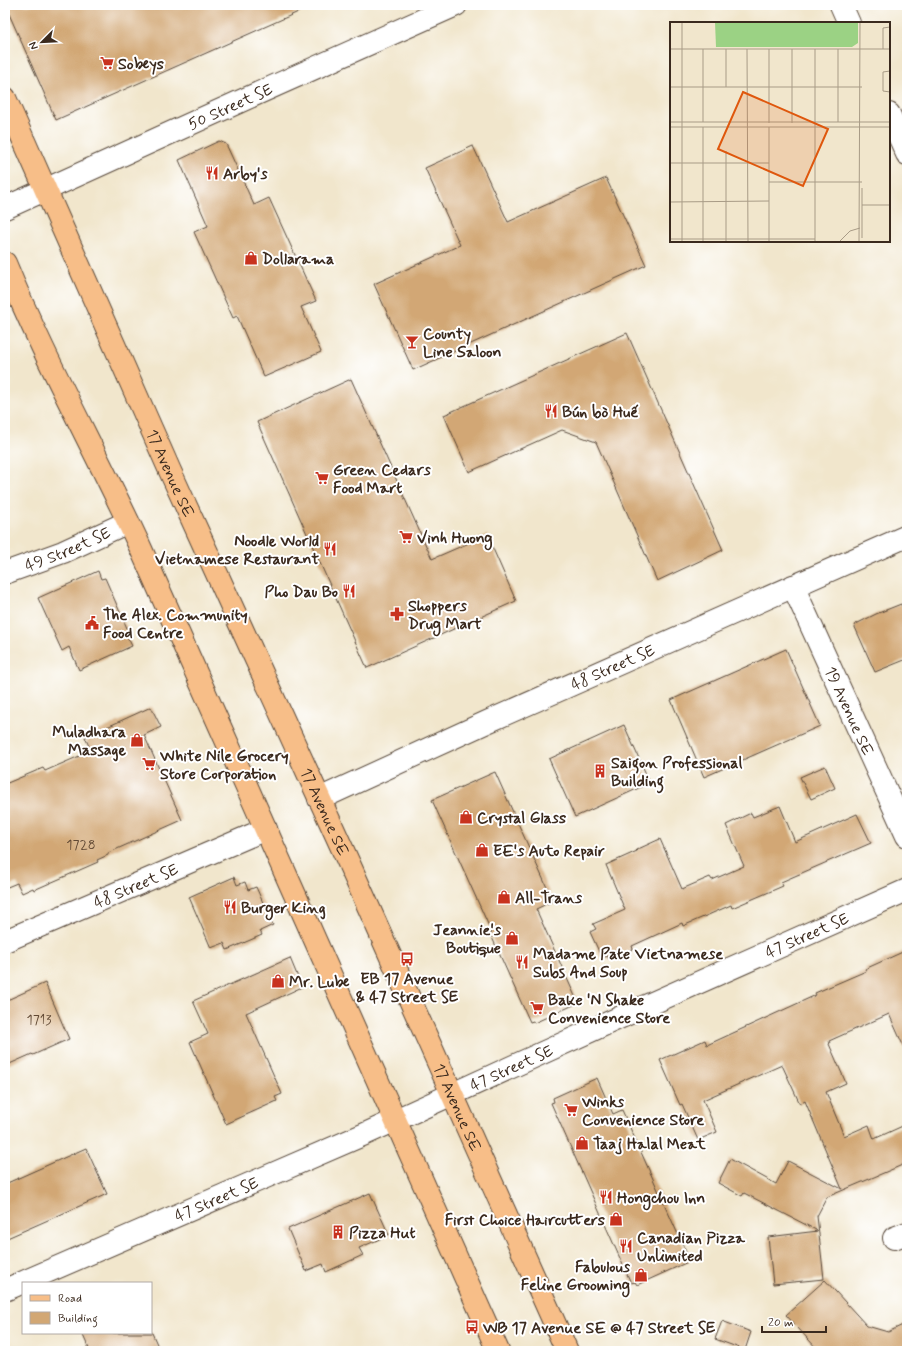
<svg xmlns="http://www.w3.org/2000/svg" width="912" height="1356" font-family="Mynerve,sans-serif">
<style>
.building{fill:#d2a774}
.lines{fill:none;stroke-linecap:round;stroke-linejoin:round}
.minor-casing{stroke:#564638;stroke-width:24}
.major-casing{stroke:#564638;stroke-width:24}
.minor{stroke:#fff;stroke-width:22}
.major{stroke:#f7be88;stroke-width:22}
.labels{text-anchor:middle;stroke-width:4;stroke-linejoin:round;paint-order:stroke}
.number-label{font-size:14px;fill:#614934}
.poi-label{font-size:16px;font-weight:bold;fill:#3b2a1e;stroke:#fff;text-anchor:start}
.street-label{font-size:16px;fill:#3b2a1e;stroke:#fff}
.inset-road{fill:none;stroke:#a89b86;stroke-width:1}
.view{fill:#df570d;fill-opacity:0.15;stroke:#df570d;stroke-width:2}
.inset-edge{fill:none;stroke:#3b2a1e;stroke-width:2}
</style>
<rect width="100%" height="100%" fill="#fff"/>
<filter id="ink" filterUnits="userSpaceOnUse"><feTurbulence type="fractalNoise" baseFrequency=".025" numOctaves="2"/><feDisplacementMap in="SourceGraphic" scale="8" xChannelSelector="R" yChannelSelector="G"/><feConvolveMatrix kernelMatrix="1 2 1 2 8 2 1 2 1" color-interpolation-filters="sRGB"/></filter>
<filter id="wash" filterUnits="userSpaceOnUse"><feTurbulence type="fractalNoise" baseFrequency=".012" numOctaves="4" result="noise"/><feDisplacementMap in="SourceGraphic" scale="16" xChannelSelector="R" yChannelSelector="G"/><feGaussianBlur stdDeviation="0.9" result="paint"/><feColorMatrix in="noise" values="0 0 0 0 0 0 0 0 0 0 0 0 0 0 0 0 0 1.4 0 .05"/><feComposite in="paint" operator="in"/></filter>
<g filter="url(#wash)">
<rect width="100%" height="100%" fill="#f1e6cc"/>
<g id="blocks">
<g class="building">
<polygon points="5,5 314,5 56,120"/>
<polygon points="219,141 226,144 254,205 269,198 316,301 301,307 321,352 264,377 237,316 233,318 194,232 208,226 179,160"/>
<polygon points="473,146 508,222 606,178 646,265 413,370 374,284 460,245 425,168"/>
<polygon points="627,333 723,550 657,581 596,442 562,430 469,472 444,415"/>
<polygon points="351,379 432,559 487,535 516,601 367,668 257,422"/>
<polygon points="98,571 101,579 105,578 130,635 127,636 132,646 79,670 69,647 62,651 38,598"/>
<polygon points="901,604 907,617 907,659 875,672 854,625 876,614"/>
<polygon points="786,649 820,726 704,777 671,700"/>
<polygon points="151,707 161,727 144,735 182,820 108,853 108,855 97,860 98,862 34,890 33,888 22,893 17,883 5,888 5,784 43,768 45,771 91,751 85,737"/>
<polygon points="624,725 650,783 575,817 549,759"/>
<polygon points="825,766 835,788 811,799 800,777"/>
<polygon points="495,772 553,901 536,909 578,1003 534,1023 533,1021 530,1022 490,933 492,933 432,800"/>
<polygon points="780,806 795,842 857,814 871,843 781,882 783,886 732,908 731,905 683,926 682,923 632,946 633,949 609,959 607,956 602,958 590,932 596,929 593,924 625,910 606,865 637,851 636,850 660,839 682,889 710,877 712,880 744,866 726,825 751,813 753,817"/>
<polygon points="234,877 237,885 245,882 248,890 256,887 273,925 260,931 262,935 227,950 224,943 211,948 189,897"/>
<polygon points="907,950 907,1054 889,1014 829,1041 830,1043 829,1044 846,1083 826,1092 844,1136 869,1125 874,1139 907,1124 907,1163 827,1197 817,1216 824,1279 773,1284 768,1237 818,1231 744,1193 742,1196 718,1183 730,1159 776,1184 788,1161 842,1189 805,1101 800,1104 782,1065 703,1100 717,1132 698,1140 682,1104 680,1105 660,1060 705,1040 707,1045 816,995 815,993 866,971 865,969"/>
<polygon points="290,958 302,987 246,1013 282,1094 275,1097 277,1101 226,1124 190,1042 208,1034 193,1001"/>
<polygon points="45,983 69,1039 33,1055 32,1054 5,1066 5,1001"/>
<polygon points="597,1078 613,1114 622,1110 690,1261 637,1285 635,1282 631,1283 551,1103 554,1102 553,1098"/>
<polygon points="86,1148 107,1194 5,1239 5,1184"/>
<polygon points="370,1193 389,1235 359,1248 363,1255 326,1272 323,1264 306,1271 288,1229"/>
<polygon points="825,1280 867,1326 888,1332 907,1323 907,1351 819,1351 786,1315"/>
<polygon points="722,1321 751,1332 745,1350 715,1339"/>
<polygon points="82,1333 152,1333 160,1351 90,1351"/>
</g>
</g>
</g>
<g filter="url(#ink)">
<use href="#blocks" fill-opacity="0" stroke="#564638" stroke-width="1"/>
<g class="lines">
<g class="minor-casing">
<g id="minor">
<polyline points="841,5 849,23"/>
<polyline points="889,114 907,154"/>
<path id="s1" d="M5 208 243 100 456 5"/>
<path id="s2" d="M5 573 63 552 128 522"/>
<path id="s3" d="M793 586 907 836"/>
<path id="s4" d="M319 799 487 722 907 536"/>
<path id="s5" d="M5 941 266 829"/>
<polyline points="894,1238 907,1233"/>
<path id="s6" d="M5 1290 365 1134 621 1017 907 890"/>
</g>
</g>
<g class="major-casing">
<g id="major">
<path id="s7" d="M5 98 170 471 347 859 567 1351"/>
<path d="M5 263C45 361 97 453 141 549L498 1351"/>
</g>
</g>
<use href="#minor" class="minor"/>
<use href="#major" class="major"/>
</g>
</g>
<defs>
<g id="supermarket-bare" transform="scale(1.08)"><path d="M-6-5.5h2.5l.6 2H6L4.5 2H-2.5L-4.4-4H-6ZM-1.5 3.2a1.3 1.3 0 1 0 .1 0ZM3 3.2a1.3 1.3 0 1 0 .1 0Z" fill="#c8321e" stroke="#fff" stroke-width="2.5" paint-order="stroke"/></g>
<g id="restaurant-bare" transform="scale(1.08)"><path d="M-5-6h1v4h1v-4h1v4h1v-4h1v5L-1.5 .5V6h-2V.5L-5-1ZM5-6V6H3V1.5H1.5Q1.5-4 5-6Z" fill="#c8321e" stroke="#fff" stroke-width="2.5" paint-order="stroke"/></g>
<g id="shop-bare" transform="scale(1.08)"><path d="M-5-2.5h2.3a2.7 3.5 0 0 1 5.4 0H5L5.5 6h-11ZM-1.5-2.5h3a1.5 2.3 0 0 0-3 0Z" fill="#c8321e" stroke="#fff" stroke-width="2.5" paint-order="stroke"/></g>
<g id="bar-bare" transform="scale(1.08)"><path d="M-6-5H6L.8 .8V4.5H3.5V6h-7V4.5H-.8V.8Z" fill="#c8321e" stroke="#fff" stroke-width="2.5" paint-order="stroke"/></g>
<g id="pharmacy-bare" transform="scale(1.08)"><path d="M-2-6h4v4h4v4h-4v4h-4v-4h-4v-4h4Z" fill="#c8321e" stroke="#fff" stroke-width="2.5" paint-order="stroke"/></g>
<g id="civic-bare" transform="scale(1.08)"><path d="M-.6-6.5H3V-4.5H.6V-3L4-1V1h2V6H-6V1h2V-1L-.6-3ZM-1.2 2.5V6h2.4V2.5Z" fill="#c8321e" stroke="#fff" stroke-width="2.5" paint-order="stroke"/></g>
<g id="building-bare" transform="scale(1.08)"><path d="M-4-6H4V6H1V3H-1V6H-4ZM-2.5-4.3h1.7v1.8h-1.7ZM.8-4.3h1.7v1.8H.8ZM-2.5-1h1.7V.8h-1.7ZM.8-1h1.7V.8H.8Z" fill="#c8321e" stroke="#fff" stroke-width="2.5" paint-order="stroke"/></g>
<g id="bus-bare" transform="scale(1.08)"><path d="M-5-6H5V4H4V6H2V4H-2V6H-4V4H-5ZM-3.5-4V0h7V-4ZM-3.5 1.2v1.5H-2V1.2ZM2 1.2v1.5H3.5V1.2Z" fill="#c8321e" stroke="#fff" stroke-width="2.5" paint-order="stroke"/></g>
</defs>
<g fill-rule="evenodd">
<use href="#supermarket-bare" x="107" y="63"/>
<use href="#restaurant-bare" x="212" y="173"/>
<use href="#shop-bare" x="251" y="258"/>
<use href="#bar-bare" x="412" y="342"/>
<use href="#restaurant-bare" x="551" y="411"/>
<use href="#supermarket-bare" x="322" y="478"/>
<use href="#supermarket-bare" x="406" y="537"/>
<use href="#restaurant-bare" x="330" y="549"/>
<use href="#restaurant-bare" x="349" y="591"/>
<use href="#pharmacy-bare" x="397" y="614"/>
<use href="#civic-bare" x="92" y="623"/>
<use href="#shop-bare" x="137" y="740"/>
<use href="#supermarket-bare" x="149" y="764"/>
<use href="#building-bare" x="600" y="771"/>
<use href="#shop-bare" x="466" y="817"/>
<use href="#shop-bare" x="482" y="850"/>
<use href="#shop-bare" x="504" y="897"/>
<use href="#restaurant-bare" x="230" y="907"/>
<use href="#shop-bare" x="512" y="938"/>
<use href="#bus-bare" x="407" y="959"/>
<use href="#restaurant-bare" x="522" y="962"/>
<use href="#shop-bare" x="278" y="981"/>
<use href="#supermarket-bare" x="537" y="1008"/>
<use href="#supermarket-bare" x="571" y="1110"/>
<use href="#shop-bare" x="582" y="1143"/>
<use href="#restaurant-bare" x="606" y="1197"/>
<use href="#shop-bare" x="616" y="1219"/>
<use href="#building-bare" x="338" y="1232"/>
<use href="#restaurant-bare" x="626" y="1246"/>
<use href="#shop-bare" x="641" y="1275"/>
<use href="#bus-bare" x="472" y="1327"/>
</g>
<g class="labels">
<g class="number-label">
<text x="81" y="849">1728</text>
<text x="39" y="1024">1713</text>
</g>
<g class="poi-label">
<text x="118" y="69">Sobeys</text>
<text x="223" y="179">Arby's</text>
<text x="262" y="264">Dollarama</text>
<text x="423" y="339">County<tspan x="423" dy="18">Line Saloon</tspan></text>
<text x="562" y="417">Bún bò Huế</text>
<text x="333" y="475">Green Cedars<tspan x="333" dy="18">Food Mart</tspan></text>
<text x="417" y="543">Vinh Huong</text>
<text x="319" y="546" text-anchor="end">Noodle World<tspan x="319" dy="18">Vietnamese Restaurant</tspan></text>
<text x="338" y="597" text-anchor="end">Pho Dau Bo</text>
<text x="408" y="611">Shoppers<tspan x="408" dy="18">Drug Mart</tspan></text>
<text x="103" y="620">The Alex. Community<tspan x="103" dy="18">Food Centre</tspan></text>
<text x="126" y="737" text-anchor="end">Muladhara<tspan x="126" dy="18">Massage</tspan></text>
<text x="160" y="761">White Nile Grocery<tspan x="160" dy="18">Store Corporation</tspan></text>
<text x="611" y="768">Saigon Professional<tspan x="611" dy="18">Building</tspan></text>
<text x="477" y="823">Crystal Glass</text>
<text x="493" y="856">EE's Auto Repair</text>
<text x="515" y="903">All-Trans</text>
<text x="241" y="913">Burger King</text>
<text x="501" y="935" text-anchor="end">Jeannie's<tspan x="501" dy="18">Boutique</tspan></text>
<text x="533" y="959">Madame Pate Vietnamese<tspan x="533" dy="18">Subs And Soup</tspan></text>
<text x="407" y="984" text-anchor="middle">EB 17 Avenue<tspan x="407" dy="18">&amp; 47 Street SE</tspan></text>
<text x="289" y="987">Mr. Lube</text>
<text x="548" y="1005">Bake 'N Shake<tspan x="548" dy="18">Convenience Store</tspan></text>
<text x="582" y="1107">Winks<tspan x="582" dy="18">Convenience Store</tspan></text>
<text x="593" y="1149">Taaj Halal Meat</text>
<text x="617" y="1203">Hongchou Inn</text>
<text x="605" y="1225" text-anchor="end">First Choice Haircutters</text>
<text x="349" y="1238">Pizza Hut</text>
<text x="637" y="1243">Canadian Pizza<tspan x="637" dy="18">Unlimited</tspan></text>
<text x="630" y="1272" text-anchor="end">Fabulous<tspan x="630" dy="18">Feline Grooming</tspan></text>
<text x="483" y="1333">WB 17 Avenue SE @ 47 Street SE</text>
</g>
<g class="street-label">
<text dy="6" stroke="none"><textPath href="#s1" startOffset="247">50 Street SE</textPath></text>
<text dy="6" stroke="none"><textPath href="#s7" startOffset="410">17 Avenue SE</textPath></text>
<text dy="6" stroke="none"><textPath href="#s2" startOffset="67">49 Street SE</textPath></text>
<text dy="6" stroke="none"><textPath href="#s4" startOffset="322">48 Street SE</textPath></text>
<text dy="6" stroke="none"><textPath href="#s3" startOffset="137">19 Avenue SE</textPath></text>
<text dy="6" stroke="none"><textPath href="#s7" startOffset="782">17 Avenue SE</textPath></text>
<text dy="6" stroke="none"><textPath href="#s5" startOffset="142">48 Street SE</textPath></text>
<text dy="6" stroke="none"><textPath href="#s6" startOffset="877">47 Street SE</textPath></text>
<text dy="6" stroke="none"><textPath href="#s6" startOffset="553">47 Street SE</textPath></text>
<text dy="6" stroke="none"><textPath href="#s7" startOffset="1106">17 Avenue SE</textPath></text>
<text dy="6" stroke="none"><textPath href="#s6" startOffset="230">47 Street SE</textPath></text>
</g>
</g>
<g transform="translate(670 22)">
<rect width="220" height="220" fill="#f1e6cc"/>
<path d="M45 0H188V21L182 25H46Z" fill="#9bd284"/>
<path class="inset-road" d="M0 27H220M56 27V65M77 27 78 220M145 27V220M168 27V100M213 27V6L220 5M220 49 213 50V69L220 70M0 65H192M0 100H220M33 100V27M99 101V27M122 101V27M0 105H220M99 105V220M0 141H99M99 160H192M192 166V216M0 180 99 179M192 183H220M0 217H145M12 220V0M33 220V105M56 220V129M169 220 180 209 190 206M189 220 190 0"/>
<path class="view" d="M73 70 158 107 133 164 48 127Z"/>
<rect width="220" height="220" class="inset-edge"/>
</g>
<rect width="912" height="1356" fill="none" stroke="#fff" stroke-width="20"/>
<rect x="22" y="1282" width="130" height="52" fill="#ffffff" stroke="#b1aaa5"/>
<rect x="30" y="1295" width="20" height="6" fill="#f7be88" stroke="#b1aaa5"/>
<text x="58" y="1302" font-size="12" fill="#3b2a1e">Road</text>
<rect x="30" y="1312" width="20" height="12" fill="#d2a774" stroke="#b1aaa5"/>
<text x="58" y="1322" font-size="12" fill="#3b2a1e">Building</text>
<g transform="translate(42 42) rotate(246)" stroke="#ffffff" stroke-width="3" paint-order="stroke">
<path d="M0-3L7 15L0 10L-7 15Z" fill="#3b2a1e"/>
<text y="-6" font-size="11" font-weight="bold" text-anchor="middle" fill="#3b2a1e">N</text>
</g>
<path d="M762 1326v6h64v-6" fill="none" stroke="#3b2a1e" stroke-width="2"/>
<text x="768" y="1326" font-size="12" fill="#3b2a1e" stroke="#ffffff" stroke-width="3" paint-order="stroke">20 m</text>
</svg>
